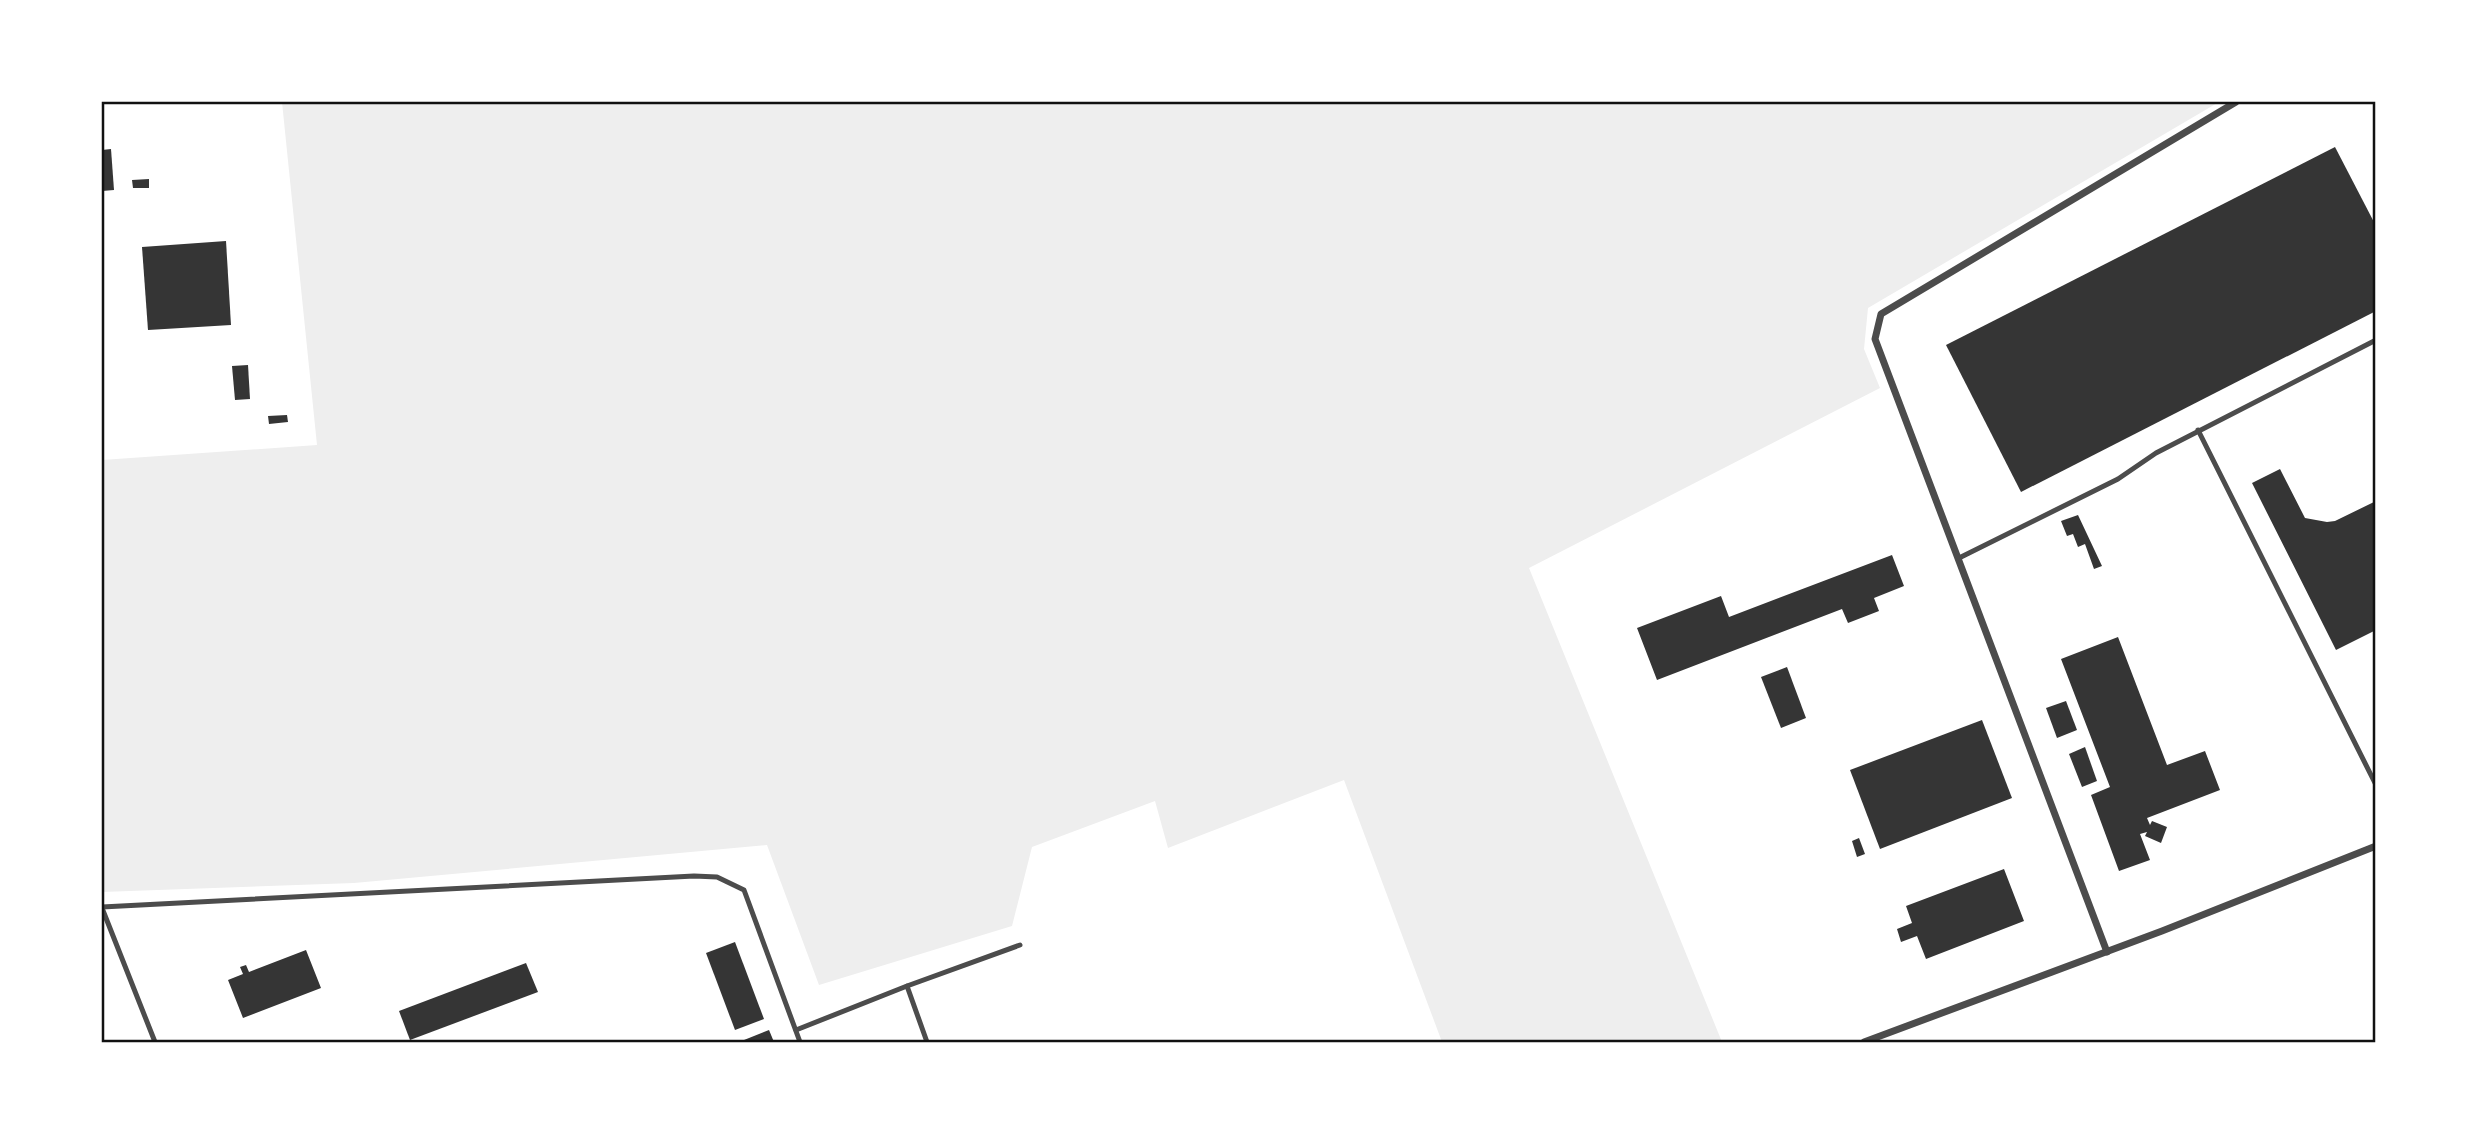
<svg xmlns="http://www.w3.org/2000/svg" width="2477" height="1144" font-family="Helvetica,sans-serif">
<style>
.green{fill:#eee}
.building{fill:#353535}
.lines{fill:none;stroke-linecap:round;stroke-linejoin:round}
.service{stroke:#4c4c4c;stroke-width:5}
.minor{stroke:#4c4c4c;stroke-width:7}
.neatline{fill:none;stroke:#111;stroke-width:2.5}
</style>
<rect width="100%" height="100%" fill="#fff"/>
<polygon class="green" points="282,102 2219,102 1868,308 1864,349 1880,388 1529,568 1722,1042 1442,1042 1344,780 1168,848 1155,801 1032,847 1012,926 819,985 767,845 354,883 102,892 102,460 317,445"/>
<g class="building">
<polygon points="2335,147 2376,226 2376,311 2021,492 1946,345"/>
<polygon points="111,149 114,190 102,191 102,150"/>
<polygon points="149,179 149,188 133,188 132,180"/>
<polygon points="226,241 231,325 148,330 142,247"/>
<polygon points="248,365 250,399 235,400 232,366"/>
<polygon points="287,415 288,422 269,424 268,416"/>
<polygon points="2280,469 2305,518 2327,522 2335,521 2376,501 2376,630 2336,650 2252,483"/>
<polygon points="2078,515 2102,566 2094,569 2085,544 2078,547 2073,534 2067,536 2061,521"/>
<polygon points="1892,555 1904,586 1874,598 1879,611 1848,623 1842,609 1657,680 1637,628 1721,596 1729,617"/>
<polygon points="2118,637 2167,765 2205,751 2220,790 2147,818 2150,825 2152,821 2167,827 2161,843 2145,836 2147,832 2140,834 2150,860 2119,871 2091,795 2110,787 2061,659"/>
<polygon points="1787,667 1806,718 1781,728 1761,677"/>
<polygon points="2066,701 2077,730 2057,738 2046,708"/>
<polygon points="1982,720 2012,798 1880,849 1850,770"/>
<polygon points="2085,747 2097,781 2082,787 2069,754"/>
<polygon points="1859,838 1865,854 1857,857 1852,841"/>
<polygon points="2004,869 2024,921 1926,959 1917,936 1901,942 1897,929 1912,923 1906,906"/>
<polygon points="735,942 764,1019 735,1030 706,953"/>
<polygon points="306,950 321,988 243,1018 228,980 243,974 240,967 246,965 249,972"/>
<polygon points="526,963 538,992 410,1040 399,1011"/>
<polygon points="769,1030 774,1042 739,1042"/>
</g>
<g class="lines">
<g class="service">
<polyline points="2198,430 2376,785"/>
<polyline points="1959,558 2118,479 2156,453 2376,340"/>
<polyline points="102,907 694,876 717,877 744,890 800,1042"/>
<polyline points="102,908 155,1042"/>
<polyline points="907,986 1020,945"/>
<polyline points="796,1030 907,986 927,1042"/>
</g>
<g class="minor">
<polyline points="2107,952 1875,339 1881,314 2236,102"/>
<polyline points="1864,1042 2162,931 2376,846"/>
</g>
</g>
<rect width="2477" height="1144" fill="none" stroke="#ffffff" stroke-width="206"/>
<rect x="103" y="103" width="2271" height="938" class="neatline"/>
</svg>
